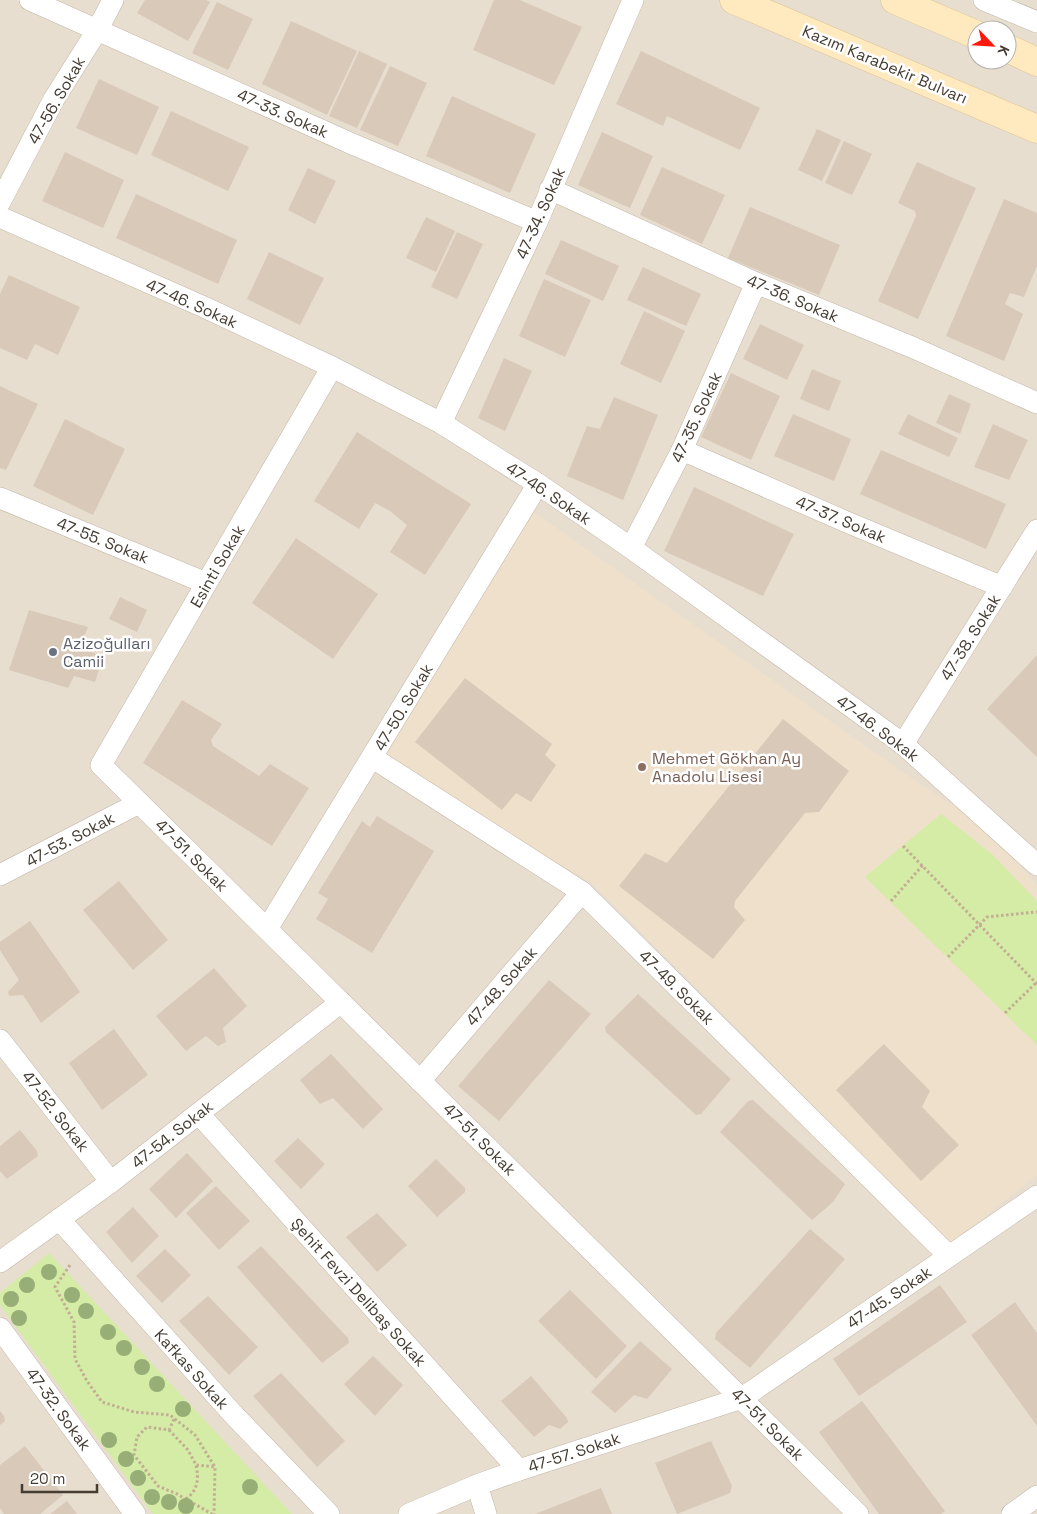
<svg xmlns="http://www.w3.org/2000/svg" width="1037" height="1514" font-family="'Space Grotesk',sans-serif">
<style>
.residential{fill:#e8decf;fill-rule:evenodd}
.education{fill:#eee0ca}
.green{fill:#d4eca6}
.building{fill:#d9c9b9}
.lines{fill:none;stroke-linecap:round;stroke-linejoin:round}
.street-casing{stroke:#c2b6a7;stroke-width:22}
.secondary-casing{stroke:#dbc08e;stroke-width:29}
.path{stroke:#c3ad93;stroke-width:3;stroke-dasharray:2.5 2.5;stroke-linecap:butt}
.street{stroke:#fff;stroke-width:21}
.secondary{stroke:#ffeac0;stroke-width:28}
.tree{fill:#97ae77}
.worship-dot{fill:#6b7280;stroke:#fff;stroke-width:2}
.education-dot{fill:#8d6e63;stroke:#fff;stroke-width:2}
.labels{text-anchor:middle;stroke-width:5;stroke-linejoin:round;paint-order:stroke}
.street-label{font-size:16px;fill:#453c32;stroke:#fff}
.worship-label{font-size:16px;fill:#5b616d;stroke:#fff;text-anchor:start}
.education-label{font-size:16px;fill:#785e54;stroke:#fff;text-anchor:start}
</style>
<rect width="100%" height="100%" fill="#f3ece2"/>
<path class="residential" d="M0 0H1037V1514H0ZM977 30H1007V60H977Z"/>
<polygon class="education" points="530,509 904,773 982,825 1037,885 1037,1175 949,1245 726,1017 590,882 379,760"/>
<g class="green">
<polygon points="941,814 993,855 1037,901 1037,1045 865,877"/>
<polygon points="49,1253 292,1514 153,1514 0,1305 0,1293"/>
</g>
<g class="building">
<polygon points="145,0 206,0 210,2 188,41 137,13"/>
<polygon points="494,0 520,0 582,27 554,85 473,50"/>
<polygon points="217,2 253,19 228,70 192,53"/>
<polygon points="291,21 357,51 327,115 262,84"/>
<polygon points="359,51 387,64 357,128 329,116"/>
<polygon points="641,51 760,108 740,150 667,116 663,126 616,104"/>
<polygon points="390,66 427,83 398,146 360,130"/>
<polygon points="99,79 159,107 137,155 76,128"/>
<polygon points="452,96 536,134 510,193 426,156"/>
<polygon points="171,111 249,147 228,191 151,155"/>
<polygon points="817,129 841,140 822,181 798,170"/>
<polygon points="602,132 653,156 630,208 578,185"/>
<polygon points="844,141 872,154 852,195 825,183"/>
<polygon points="65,152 124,180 103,228 42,201"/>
<polygon points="917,162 976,188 918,319 878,301 916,216 915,211 898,203"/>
<polygon points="662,167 725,195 702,244 640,215"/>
<polygon points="308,168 336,181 315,224 288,210"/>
<polygon points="136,194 237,240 218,284 116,238"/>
<polygon points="1004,199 1037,213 1037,266 1024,297 1010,293 1005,304 1023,314 1004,361 946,336"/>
<polygon points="750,207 840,245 819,295 728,258"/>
<polygon points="426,217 455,231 436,272 406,258"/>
<polygon points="457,232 483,244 457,299 431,287"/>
<polygon points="561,240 619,266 603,301 545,274"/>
<polygon points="269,252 324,278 300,325 247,299"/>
<polygon points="643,267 701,294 686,326 627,300"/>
<polygon points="9,275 80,307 58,355 35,344 27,360 0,348 0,294"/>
<polygon points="544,279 591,300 565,357 519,336"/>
<polygon points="644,311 685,331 661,383 620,364"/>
<polygon points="760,324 804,345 787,380 743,359"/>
<polygon points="504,358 532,371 505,431 478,418"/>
<polygon points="812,369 841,381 829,411 800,399"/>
<polygon points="731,373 780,396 751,460 701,437"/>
<polygon points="0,386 38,404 6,470 0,468"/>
<polygon points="949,394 971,404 960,434 936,423"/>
<polygon points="614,397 658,415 623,500 567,476 587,426 600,429"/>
<polygon points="793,414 851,439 834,481 774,456"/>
<polygon points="908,414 958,438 949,457 898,434"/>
<polygon points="65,419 125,449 93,515 33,486"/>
<polygon points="993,424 1028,440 1009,480 974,467"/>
<polygon points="357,432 471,504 425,575 390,552 407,525 390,511 375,503 359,529 314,501"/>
<polygon points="881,450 1006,504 986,549 860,494"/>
<polygon points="694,487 794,534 763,596 664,551"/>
<polygon points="296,538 378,594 333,659 252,603"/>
<polygon points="120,597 147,610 137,632 109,619"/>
<polygon points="29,610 88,627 80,647 103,657 95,682 74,676 68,688 9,670"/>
<polygon points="1037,655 1037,757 987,709"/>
<polygon points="465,678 552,744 545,755 556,765 531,802 516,793 502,810 415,742"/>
<polygon points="182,700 222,724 211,740 213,746 259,776 270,764 309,788 272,846 143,763"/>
<polygon points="783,719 849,771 819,812 805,813 735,901 734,907 745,920 713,959 619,886 645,853 667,863"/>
<polygon points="377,816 434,851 372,953 316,919 328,899 318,893 362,821 370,827"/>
<polygon points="119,881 168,940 133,970 83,910"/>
<polygon points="30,921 80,992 41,1023 23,995 9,996 8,992 19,980 0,950 0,942"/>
<polygon points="214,968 247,1006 223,1028 226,1042 218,1046 206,1036 186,1051 156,1016"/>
<polygon points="549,980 591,1014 499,1121 458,1086"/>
<polygon points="638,994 731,1079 701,1114 696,1115 606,1032 605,1027"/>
<polygon points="114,1029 148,1075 102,1110 69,1063"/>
<polygon points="884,1044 930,1091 922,1107 959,1145 921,1181 836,1090"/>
<polygon points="331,1054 383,1109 363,1129 333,1098 320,1104 300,1080"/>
<polygon points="753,1100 845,1184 833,1202 812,1220 720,1132 748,1101"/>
<polygon points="20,1130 37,1151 38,1156 7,1179 0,1171 0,1146"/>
<polygon points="298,1138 325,1164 301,1189 274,1161"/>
<polygon points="187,1153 213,1181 176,1218 149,1189"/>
<polygon points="436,1159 465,1188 465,1192 437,1217 408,1186"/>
<polygon points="216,1186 250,1221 219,1250 186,1213"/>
<polygon points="133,1207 159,1236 132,1263 106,1232"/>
<polygon points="377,1213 407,1245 377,1272 346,1237"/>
<polygon points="810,1229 845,1259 750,1368 715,1339 716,1333"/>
<polygon points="261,1246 348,1338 349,1343 322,1363 237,1267"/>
<polygon points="165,1249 191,1275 162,1303 136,1276"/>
<polygon points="940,1285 967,1322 859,1396 833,1359"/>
<polygon points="570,1290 627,1346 596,1379 538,1321"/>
<polygon points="208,1296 258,1347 229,1375 179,1321"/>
<polygon points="1015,1302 1037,1333 1037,1426 971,1335"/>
<polygon points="640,1341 672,1369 647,1399 634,1395 615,1413 591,1392"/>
<polygon points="373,1356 403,1385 375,1416 344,1384"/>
<polygon points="281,1373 345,1441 317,1467 253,1396"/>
<polygon points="531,1376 567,1418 568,1422 560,1429 549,1425 534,1437 501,1401"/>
<polygon points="862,1401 945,1511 941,1514 879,1514 819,1432"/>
<polygon points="0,1411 4,1416 5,1421 0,1425"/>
<polygon points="711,1441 732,1486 730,1493 677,1514 655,1463"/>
<polygon points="25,1446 63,1495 40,1514 4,1514 0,1508 0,1465"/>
<polygon points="601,1488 612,1514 535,1514"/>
<polygon points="67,1501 77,1514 50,1514"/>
</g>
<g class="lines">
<g class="street-casing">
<g id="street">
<polyline points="30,0 350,143 537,222"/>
<polyline points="984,0 1037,22"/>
<polyline points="550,189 756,283 914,348 1037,403"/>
<polyline points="0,202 54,99 98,29 113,0"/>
<polyline points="0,217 204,307 332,367 441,423 538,484 631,548 903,744 1037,865"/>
<polyline points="332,367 101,765 858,1514"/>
<polyline points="441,423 537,222 633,0"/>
<polyline points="682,450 842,520 1002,587"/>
<polyline points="0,498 206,583"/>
<polyline points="631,548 682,450 756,283"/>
<polyline points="903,744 1037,530"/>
<polyline points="373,758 582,892 949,1256"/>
<polyline points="0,875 139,803"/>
<polyline points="267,929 538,484"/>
<polyline points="0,1040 111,1182"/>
<polyline points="420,1081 582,892"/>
<polyline points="199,1114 519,1470"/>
<polyline points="59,1219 232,1413 329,1514"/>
<polyline points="0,1262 111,1182 341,1002"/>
<polyline points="0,1328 135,1514"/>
<polyline points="477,1485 486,1514"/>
<polyline points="409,1514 477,1485 519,1470 742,1398 1037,1196"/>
<polyline points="1012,1514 1037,1496"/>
</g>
</g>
<g class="secondary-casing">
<g id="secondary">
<polyline points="734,0 1037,129"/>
<polyline points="895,0 977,35"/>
<polyline points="1007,48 1037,62"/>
</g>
</g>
<g class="path">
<polyline points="903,846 1037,984"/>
<polyline points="891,901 923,865"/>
<polyline points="948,957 987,917 1037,912"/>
<polyline points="1005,1013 1037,982"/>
<polyline points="70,1265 55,1287 74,1322 75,1359 87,1381 102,1402 134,1412 170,1415 195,1435 215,1467 214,1514"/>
<polyline points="174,1419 169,1430 147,1427 137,1437 134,1455 158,1486 177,1494 212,1514"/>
<polyline points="169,1430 188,1450 196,1465 215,1467"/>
<path d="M186 1499C198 1490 199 1479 196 1465"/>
</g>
<use href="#street" class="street"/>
<use href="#secondary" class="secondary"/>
</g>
<g class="tree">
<circle cx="49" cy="1272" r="8"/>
<circle cx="27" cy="1285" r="8"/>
<circle cx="72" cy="1295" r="8"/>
<circle cx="11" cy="1299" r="8"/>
<circle cx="86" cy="1311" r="8"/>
<circle cx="19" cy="1318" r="8"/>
<circle cx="108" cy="1332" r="8"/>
<circle cx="124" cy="1348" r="8"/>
<circle cx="142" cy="1367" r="8"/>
<circle cx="157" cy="1384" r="8"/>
<circle cx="183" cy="1409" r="8"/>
<circle cx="109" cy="1440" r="8"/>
<circle cx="126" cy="1459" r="8"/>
<circle cx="138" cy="1478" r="8"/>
<circle cx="250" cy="1487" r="8"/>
<circle cx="152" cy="1497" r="8"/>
<circle cx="169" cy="1502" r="8"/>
<circle cx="186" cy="1506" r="8"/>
</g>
<circle class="worship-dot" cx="53" cy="652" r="5"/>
<circle class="education-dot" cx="642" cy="767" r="5"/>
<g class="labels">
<g class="street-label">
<text transform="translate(885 64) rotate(23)" y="6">Kazım Karabekir Bulvarı</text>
<text transform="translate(56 100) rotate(-60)" y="6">47-56. Sokak</text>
<text transform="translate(283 113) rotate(24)" y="6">47-33. Sokak</text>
<text transform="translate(540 213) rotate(-66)" y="6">47-34. Sokak</text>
<text transform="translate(793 298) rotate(23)" y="6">47-36. Sokak</text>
<text transform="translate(192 303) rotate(24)" y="6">47-46. Sokak</text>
<text transform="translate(696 417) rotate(-65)" y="6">47-35. Sokak</text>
<text transform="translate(549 493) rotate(34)" y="6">47-46. Sokak</text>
<text transform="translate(841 519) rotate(23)" y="6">47-37. Sokak</text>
<text transform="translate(103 540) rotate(22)" y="6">47-55. Sokak</text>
<text transform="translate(217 566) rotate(-60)" y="6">Esinti Sokak</text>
<text transform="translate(970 637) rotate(-58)" y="6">47-38. Sokak</text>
<text transform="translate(403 707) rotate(-59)" y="6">47-50. Sokak</text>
<text transform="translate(878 728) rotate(37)" y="6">47-46. Sokak</text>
<text transform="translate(70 839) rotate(-28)" y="6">47-53. Sokak</text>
<text transform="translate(192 855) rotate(45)" y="6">47-51. Sokak</text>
<text transform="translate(501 986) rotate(-49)" y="6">47-48. Sokak</text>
<text transform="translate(677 987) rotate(45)" y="6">47-49. Sokak</text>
<text transform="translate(56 1111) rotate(52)" y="6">47-52. Sokak</text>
<text transform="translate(172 1134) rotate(-38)" y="6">47-54. Sokak</text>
<text transform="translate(480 1139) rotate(45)" y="6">47-51. Sokak</text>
<text transform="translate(359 1292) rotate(48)" y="6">Şehit Fevzi Delibaş Sokak</text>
<text transform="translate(889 1297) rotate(-34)" y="6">47-45. Sokak</text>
<text transform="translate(192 1369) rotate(48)" y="6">Kafkas Sokak</text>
<text transform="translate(59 1409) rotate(54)" y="6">47-32. Sokak</text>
<text transform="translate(768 1424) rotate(45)" y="6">47-51. Sokak</text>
<text transform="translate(574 1452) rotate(-18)" y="6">47-57. Sokak</text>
</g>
<g class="worship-label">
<text x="63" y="649">Azizoğulları<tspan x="63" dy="18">Camii</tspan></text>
</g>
<g class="education-label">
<text x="652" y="764">Mehmet Gökhan Ay<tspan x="652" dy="18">Anadolu Lisesi</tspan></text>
</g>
</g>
<g transform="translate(992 45) rotate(115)"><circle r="24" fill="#ffffff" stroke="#b5b1ad"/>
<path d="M0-4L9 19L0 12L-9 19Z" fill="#ff190d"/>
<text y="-8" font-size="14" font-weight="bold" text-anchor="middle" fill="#453c32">K</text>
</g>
<path d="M22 1484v8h75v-8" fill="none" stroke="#453c32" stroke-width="2.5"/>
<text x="30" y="1484" font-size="15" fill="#453c32" stroke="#ffffff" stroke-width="4" paint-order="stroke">20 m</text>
</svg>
